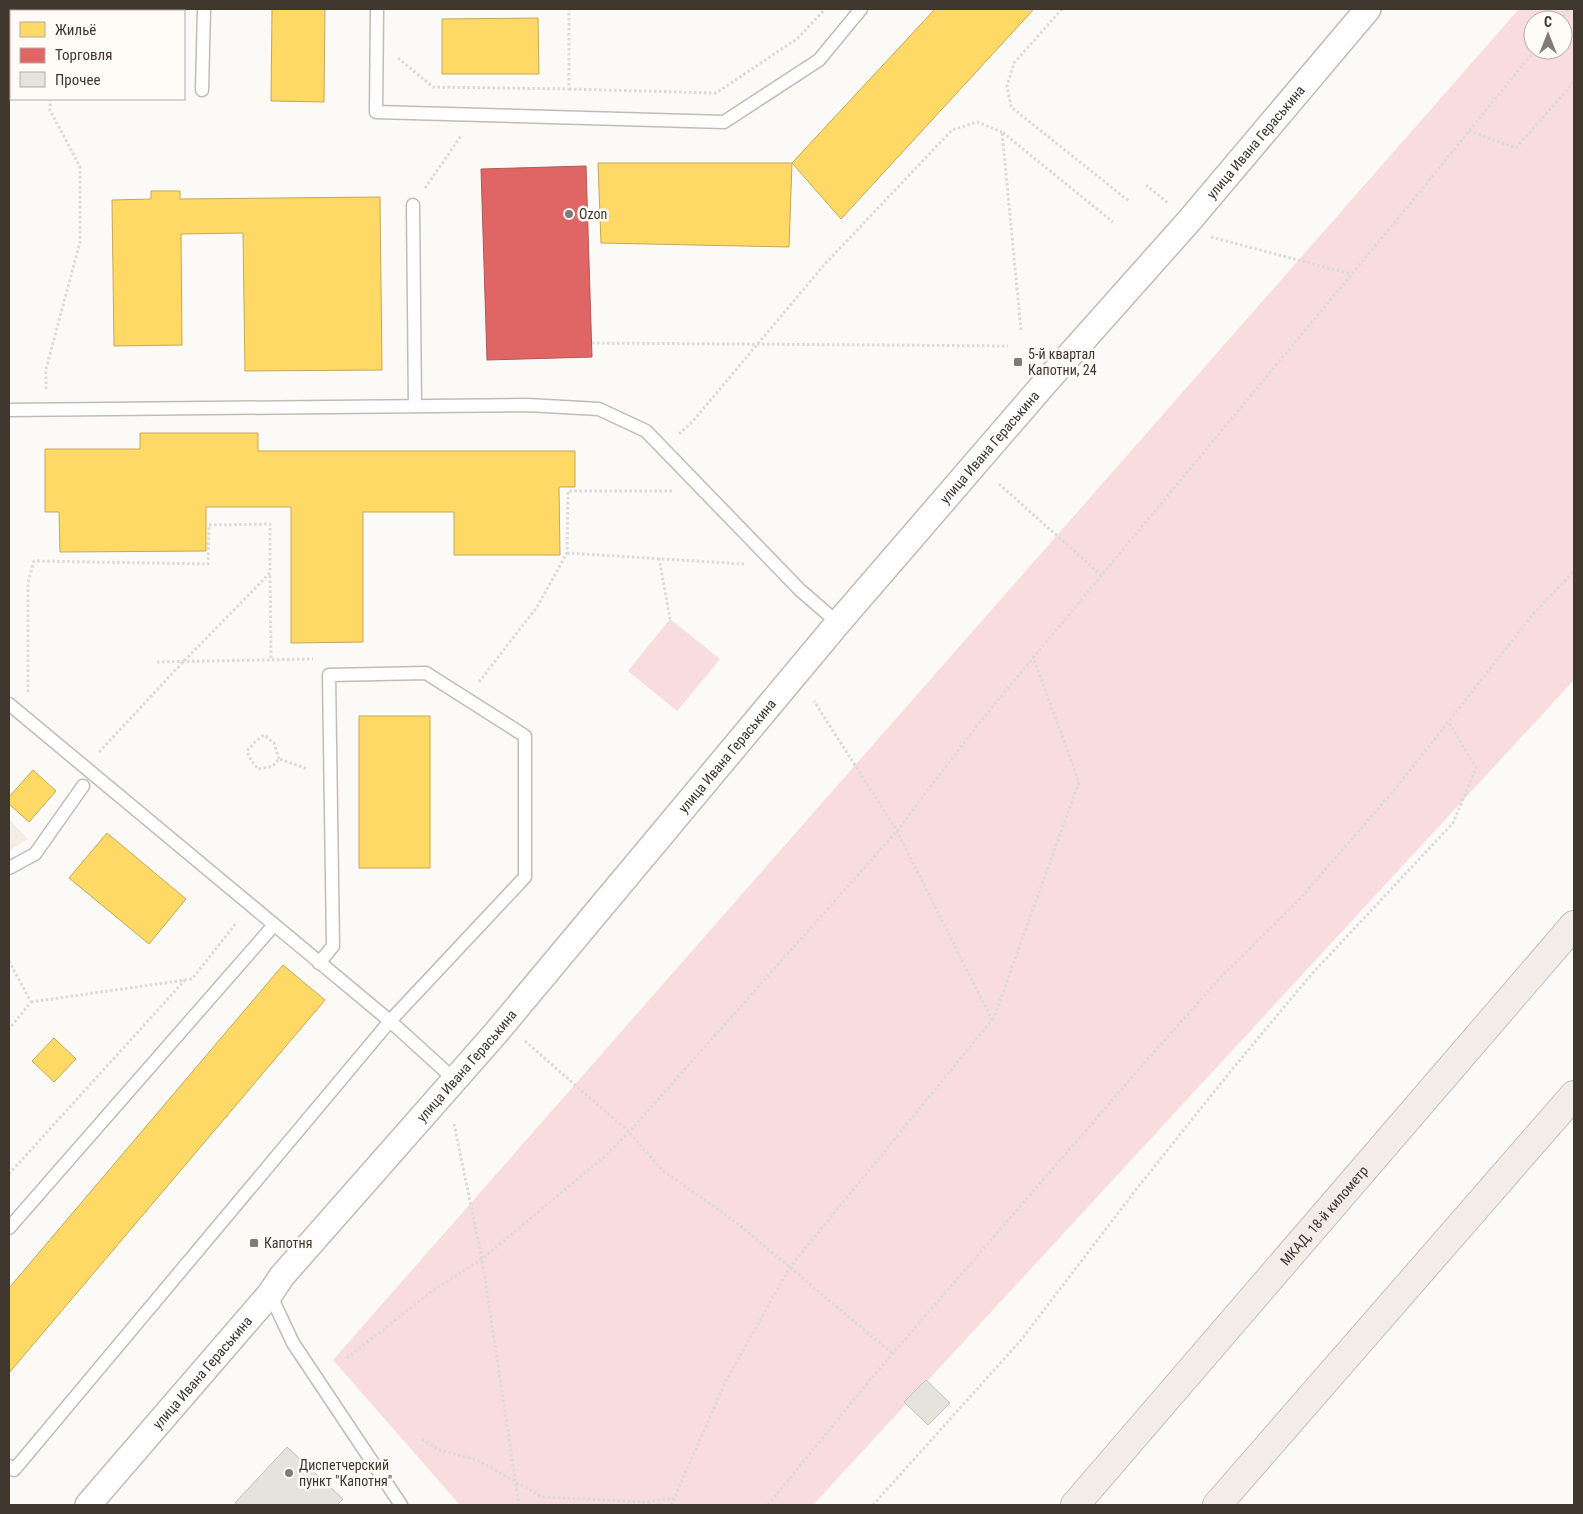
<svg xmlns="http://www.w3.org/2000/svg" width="1583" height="1514" font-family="'Roboto Condensed',sans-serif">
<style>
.built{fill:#f3ede5}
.green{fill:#f9dcde;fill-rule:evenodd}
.homes{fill:#ffd966;stroke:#c5a855}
.shops{fill:#e06666;stroke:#b05855}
.building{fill:#e4e3dc;stroke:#c1c0b9}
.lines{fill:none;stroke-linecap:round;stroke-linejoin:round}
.service-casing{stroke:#c1bcb7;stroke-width:15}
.minor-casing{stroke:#c1bcb7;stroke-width:28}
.trunk-casing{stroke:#c8beb8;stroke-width:30}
.path{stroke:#dcdbda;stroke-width:3;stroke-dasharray:2.5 2.5;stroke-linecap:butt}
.service{stroke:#fffefe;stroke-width:12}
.minor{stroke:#fffefe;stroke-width:25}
.trunk{stroke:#f3ece8;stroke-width:28}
.poi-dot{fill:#817b74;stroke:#fefaf5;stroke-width:2}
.labels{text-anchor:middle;stroke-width:5;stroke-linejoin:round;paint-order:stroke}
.street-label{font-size:14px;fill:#3f372d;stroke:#fefaf5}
.poi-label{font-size:14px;fill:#3f372d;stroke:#fefaf5;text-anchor:start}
</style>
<rect width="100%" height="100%" fill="#fcfaf7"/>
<polygon class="built" points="9,819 28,839 9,851"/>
<g class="green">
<path d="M1519 9H1574V680L813 1505H460L333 1360ZM1533 20H1563V50H1533Z"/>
<polygon points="670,619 720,659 677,711 628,671"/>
</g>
<g class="homes">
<polygon points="272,9 325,9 324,102 271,101"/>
<polygon points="935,9 1034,9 841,219 792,163"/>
<polygon points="538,18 539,74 442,74 442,19"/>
<polygon points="598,163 792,163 789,247 601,243"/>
<polygon points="151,191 180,191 180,199 380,197 382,370 245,371 243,233 181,234 182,345 114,346 112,200 151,199"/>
<polygon points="140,433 258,433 258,451 575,451 575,487 559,487 560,555 454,555 454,512 363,512 363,642 291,643 291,507 206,507 206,551 60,552 59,512 45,512 45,449 140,449"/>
<rect x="359" y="716" width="71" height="152"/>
<polygon points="33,770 56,791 29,822 9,804 9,797"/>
<polygon points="107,833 186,899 149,944 69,878"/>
<polygon points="283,965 325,1000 9,1373 9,1288"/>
<polygon points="54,1038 76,1059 54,1082 32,1061"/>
</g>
<polygon class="shops" points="586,166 592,357 487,360 481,169"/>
<g class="building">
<polygon points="926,1380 950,1403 928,1425 904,1402"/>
<polygon points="287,1447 343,1499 337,1505 238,1505 235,1503"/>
</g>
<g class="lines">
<g class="service-casing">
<g id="service">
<polyline points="377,9 376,112 724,122 819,60 861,9"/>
<polyline points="202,90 204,9"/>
<polyline points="413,205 415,406"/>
<polyline points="9,410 527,405 599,409 646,431 800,590 838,623"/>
<polyline points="9,704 390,1021 455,1080"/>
<polyline points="9,868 35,854 83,786"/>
<polyline points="9,1228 274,925"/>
<polyline points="270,1294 293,1343 401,1505"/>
<polyline points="9,1466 14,1470 390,1021 525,877 525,736 426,673 329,675 333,946 319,963"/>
</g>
</g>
<g class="minor-casing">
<g id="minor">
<path id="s1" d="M88 1505 270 1294 282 1276 495 1034 838 623 1044 384 1189 221 1368 9"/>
</g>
</g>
<g class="trunk-casing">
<g id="trunk">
<path id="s2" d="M1075 1505 1574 925"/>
<polyline points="1217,1505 1574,1095"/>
</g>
</g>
<g class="path">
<polyline points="1062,9 1014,63 1007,86 1011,107 1130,202"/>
<polyline points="52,11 52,9"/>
<polyline points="1560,20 1569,9"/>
<polyline points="398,58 433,87 569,89 569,9"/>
<polyline points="569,89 716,93 798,38 825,9"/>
<polyline points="1469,131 1516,148 1574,82"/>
<polyline points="1146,185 1169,204"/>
<polyline points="425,188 461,136"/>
<polyline points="1211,237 1351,274"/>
<polyline points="1021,330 1002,132 1113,222"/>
<polyline points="592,343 1008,346"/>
<polyline points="46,389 46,369 80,242 80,167 50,110 50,99"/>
<polyline points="679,434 693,421 824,265 952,130 977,122 1002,132"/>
<polyline points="999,484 1101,575"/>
<polyline points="567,553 744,564"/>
<polyline points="659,558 670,619"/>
<polyline points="157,662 313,659"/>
<polyline points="479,682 537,607 567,553 568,491 673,491"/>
<polyline points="28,692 28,582 34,561 208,564 209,525 270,524 270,573"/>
<polyline points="99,752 183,662 270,573 271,660"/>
<polyline points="279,759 274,743 264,735 255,742 247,751 252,762 258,769 273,766 279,759 308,769"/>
<polyline points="9,961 31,1002 9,1029"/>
<polyline points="31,1002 192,979 237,922"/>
<polyline points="993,1020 1079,782 1033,657"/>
<polyline points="525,1041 629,1132 662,1170 737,1223 893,1354"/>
<polyline points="454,1124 482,1259 519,1505"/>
<polyline points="9,1174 185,980"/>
<polyline points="347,1358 432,1291 482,1259 604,1157 629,1132 897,831 979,723 1414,199 1535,50"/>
<polyline points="422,1439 439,1450 477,1460 542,1497 645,1502 673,1498"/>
<polyline points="671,1505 726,1381 790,1267 992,1020 897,831 814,701"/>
<polyline points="768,1505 874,1375 1147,1060 1221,977 1297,902 1396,788 1534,613 1574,571"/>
<polyline points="873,1505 1021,1340 1138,1187 1230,1072 1309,977 1453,823 1476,768 1448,721"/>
</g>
<use href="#service" class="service"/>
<use href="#minor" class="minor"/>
<use href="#trunk" class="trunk"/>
</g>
<g class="poi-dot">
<circle cx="569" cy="214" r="5"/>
<rect x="1013" y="357" width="10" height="10" rx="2.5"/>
<rect x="249" y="1238" width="10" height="10" rx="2.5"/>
<circle cx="289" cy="1473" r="5"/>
</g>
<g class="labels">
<g class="street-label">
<text dy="5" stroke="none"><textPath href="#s1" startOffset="1795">улица Ивана Гераськина</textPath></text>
<text dy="5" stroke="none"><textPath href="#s1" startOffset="1390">улица Ивана Гераськина</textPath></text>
<text dy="5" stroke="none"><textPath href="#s1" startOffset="985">улица Ивана Гераськина</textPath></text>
<text dy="5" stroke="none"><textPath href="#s1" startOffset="580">улица Ивана Гераськина</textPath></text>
<text dy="5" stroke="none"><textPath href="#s2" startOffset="382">МКАД, 18-й километр</textPath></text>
<text dy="5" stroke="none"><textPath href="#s1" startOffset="175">улица Ивана Гераськина</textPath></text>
</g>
<g class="poi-label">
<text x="579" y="219">Ozon</text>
<text x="1028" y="359">5-й квартал<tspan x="1028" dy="16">Капотни, 24</tspan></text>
<text x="264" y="1248">Капотня</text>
<text x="299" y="1470">Диспетчерский<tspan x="299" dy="16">пункт "Капотня"</tspan></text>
</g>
</g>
<rect width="1583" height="1514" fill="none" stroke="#3f372d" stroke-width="20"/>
<rect x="10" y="10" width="175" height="90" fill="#fefaf5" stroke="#b2aca5"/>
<rect x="20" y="22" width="25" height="15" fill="#ffd966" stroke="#b2aca5"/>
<text x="55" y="35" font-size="15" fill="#3f372d">Жильё</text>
<rect x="20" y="48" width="25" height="15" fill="#e06666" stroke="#b2aca5"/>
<text x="55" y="60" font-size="15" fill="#3f372d">Торговля</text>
<rect x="20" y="72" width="25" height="15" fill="#e4e3dc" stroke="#b2aca5"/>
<text x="55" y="85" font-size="15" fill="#3f372d">Прочее</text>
<g transform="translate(1548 35)"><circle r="24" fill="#fefaf5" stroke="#b2aca5"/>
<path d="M0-4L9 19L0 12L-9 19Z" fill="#817b74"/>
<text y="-8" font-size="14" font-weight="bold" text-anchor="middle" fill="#3f372d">С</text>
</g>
</svg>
